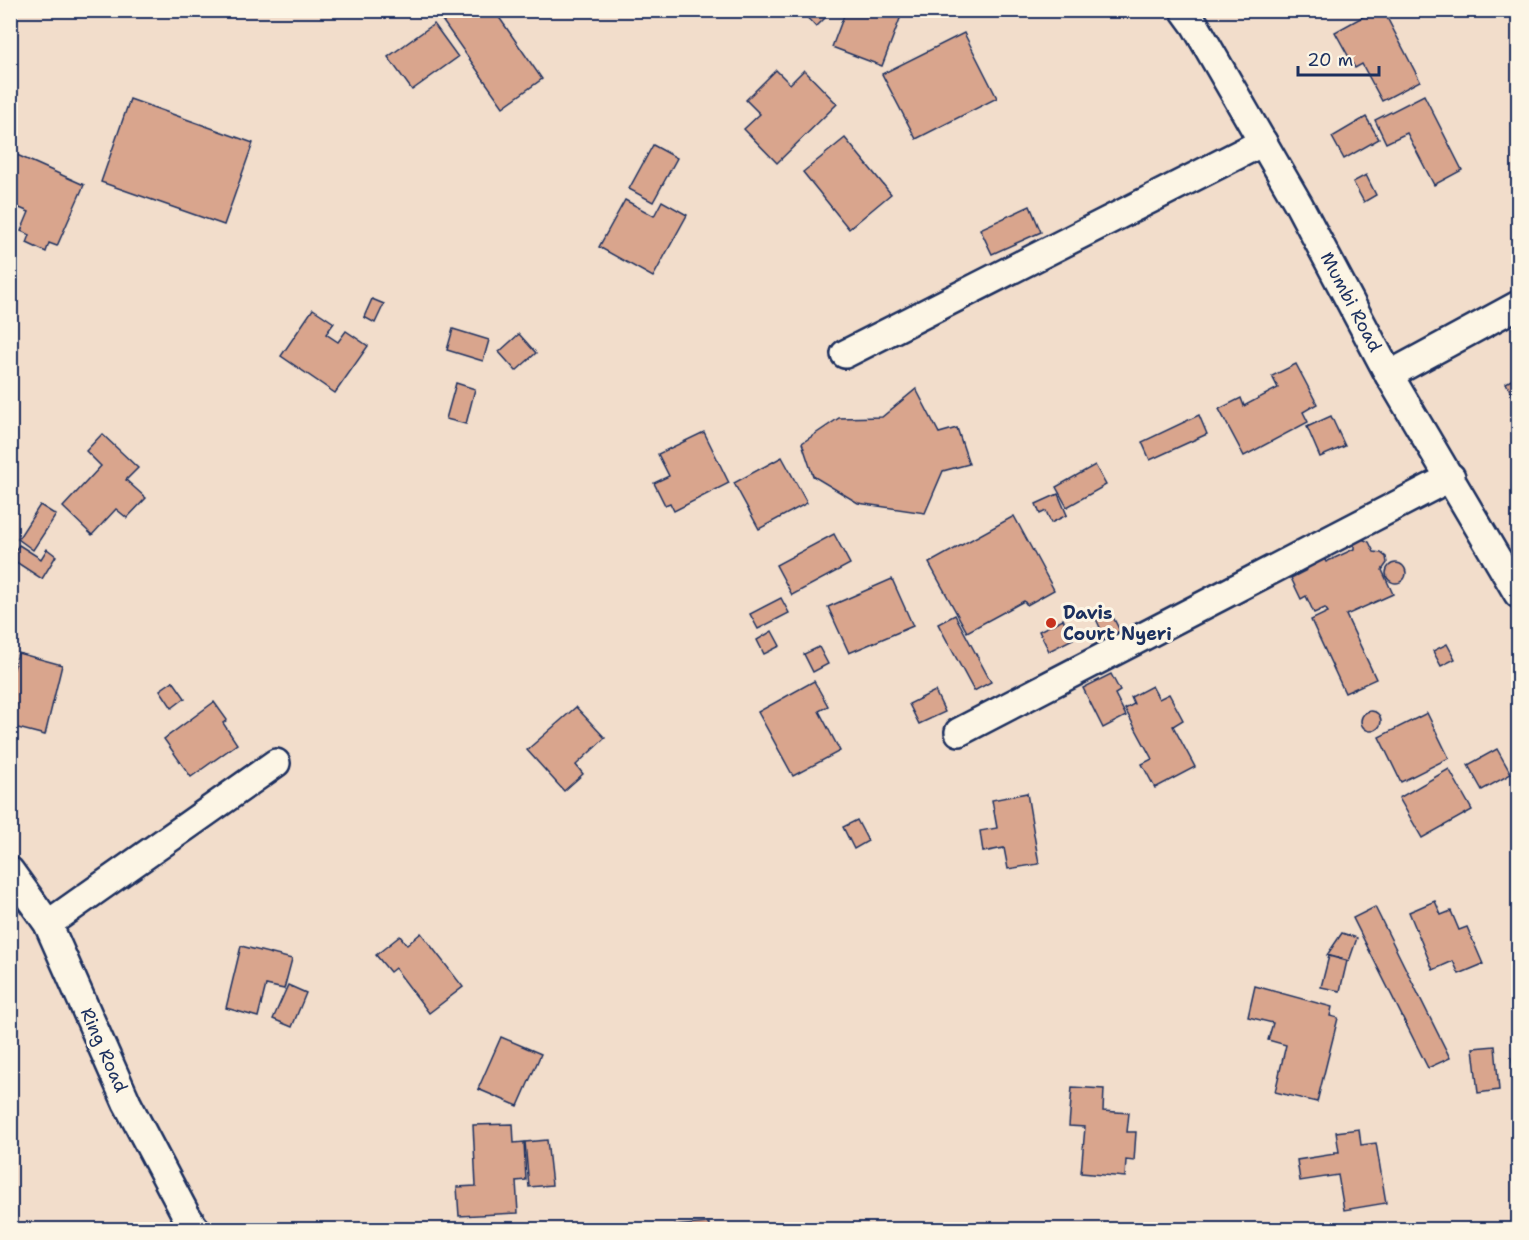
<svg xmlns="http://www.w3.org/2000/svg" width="1529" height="1240" font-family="'Shantell Sans',sans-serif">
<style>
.building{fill:#d9a58d;stroke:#1b2f5e;stroke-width:1.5}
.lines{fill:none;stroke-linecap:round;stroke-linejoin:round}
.street-casing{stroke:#1b2f5e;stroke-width:32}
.street{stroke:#fcf5e5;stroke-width:27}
.poi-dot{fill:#c8321e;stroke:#fcf5e5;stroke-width:2}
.labels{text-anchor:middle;stroke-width:6;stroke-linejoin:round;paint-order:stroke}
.street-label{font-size:18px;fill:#1b2f5e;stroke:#fcf5e5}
.poi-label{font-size:18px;font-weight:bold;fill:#1b2f5e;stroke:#fcf5e5;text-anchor:start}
</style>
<rect width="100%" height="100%" fill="#f2ddcb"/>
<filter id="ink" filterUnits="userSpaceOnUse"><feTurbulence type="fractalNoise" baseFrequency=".0167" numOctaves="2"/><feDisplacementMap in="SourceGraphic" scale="12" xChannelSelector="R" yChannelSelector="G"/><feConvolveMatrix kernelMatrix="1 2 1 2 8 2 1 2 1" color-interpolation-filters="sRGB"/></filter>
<g filter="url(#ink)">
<g class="building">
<polygon points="435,10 494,10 542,79 503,107"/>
<polygon points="800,10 823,10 828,15 816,27"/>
<polygon points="846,10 886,10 901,16 882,66 832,47"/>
<polygon points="1375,10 1383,10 1420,81 1382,101 1362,64 1355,68 1335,32"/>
<polygon points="434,24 458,57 412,90 388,57"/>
<polygon points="964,33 997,98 916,139 882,74"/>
<polygon points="776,70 790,84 804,70 837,104 777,163 744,129 760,114 746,100"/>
<polygon points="1424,95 1462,170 1434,185 1407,133 1386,143 1375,120"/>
<polygon points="130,99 253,143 224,225 101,182"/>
<polygon points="1366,117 1379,139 1344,159 1332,137"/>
<polygon points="845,138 891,194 849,229 803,172"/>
<polygon points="653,145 677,158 653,202 629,189"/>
<polygon points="17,155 84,185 57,246 49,243 46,252 27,243 30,235 21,231 29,212 10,204 14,191 10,189 10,169"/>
<polygon points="1366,175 1376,195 1364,202 1353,182"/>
<polygon points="625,200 654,216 662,201 687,215 653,277 599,247"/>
<polygon points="1030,206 1041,232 992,254 980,229"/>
<polygon points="372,299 384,304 375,323 364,317"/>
<polygon points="313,309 334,323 326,334 338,342 346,331 368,346 335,393 281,356"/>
<polygon points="453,329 489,340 483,361 447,350"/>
<polygon points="519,334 536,353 516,371 499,352"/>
<polygon points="1296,364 1317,404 1303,412 1308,422 1244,456 1219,409 1241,398 1244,406 1278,388 1272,376"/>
<polygon points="1518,376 1518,406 1506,383"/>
<polygon points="456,383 475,389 466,424 446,419"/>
<polygon points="916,389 939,433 957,428 969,464 943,471 925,513 858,503 813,476 802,443 839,418 882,417"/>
<polygon points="1199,415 1207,434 1150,460 1142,442"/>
<polygon points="1331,416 1345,446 1320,457 1307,427"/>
<polygon points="704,432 729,483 674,511 670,503 665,505 654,483 669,476 658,454"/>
<polygon points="102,434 138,468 126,480 146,498 127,518 116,509 92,535 63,507 101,466 86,451"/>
<polygon points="782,457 807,503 759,529 734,483"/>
<polygon points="1095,465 1106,485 1067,507 1056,487"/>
<polygon points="1058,494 1067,515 1051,523 1046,511 1040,514 1036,504"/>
<polygon points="40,505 56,515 33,550 18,539"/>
<polygon points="1014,516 1054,590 1027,605 1024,601 967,632 929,563"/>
<polygon points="834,534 850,564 792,595 776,565"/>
<polygon points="1362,539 1369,542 1374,552 1381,553 1386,557 1387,563 1382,570 1393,594 1346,615 1376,679 1345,693 1311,620 1328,612 1325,608 1314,613 1306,596 1301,599 1291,578 1307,570 1305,565 1323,556 1326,562 1354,549 1354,544"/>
<polygon points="19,545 41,559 47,549 56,556 42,579 10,558"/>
<circle cx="1396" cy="573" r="10"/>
<polygon points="892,579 913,626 849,653 828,607"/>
<polygon points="781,598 789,613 758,629 750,614"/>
<polygon points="1111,613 1120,631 1105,638 1096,619"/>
<polygon points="955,615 991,682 974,691 938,624"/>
<polygon points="1063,619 1073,639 1049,651 1039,631"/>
<polygon points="772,631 780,646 764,654 757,640"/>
<polygon points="1447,644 1455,659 1441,666 1433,651"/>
<polygon points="819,647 828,664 813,672 804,654"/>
<polygon points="18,653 62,665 45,735 10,726 10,683"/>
<polygon points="1111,674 1120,691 1115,694 1126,716 1103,728 1083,688"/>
<polygon points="173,681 185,698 172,708 160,690"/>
<polygon points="814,681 828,706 819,711 840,751 793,776 758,712"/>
<polygon points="1152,686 1159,699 1169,694 1183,720 1173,726 1195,767 1155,788 1142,764 1152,759 1125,709 1134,704 1131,697"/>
<polygon points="935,691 945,712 919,724 909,704"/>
<polygon points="214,702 227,720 223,723 237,744 191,777 164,739"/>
<polygon points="576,707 605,738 576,765 583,774 564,791 527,750"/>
<circle cx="1371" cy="721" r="10"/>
<polygon points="1427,713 1449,758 1401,782 1379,737"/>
<polygon points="1497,749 1511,774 1482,790 1468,765"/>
<polygon points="1449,769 1472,810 1422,838 1399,798"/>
<polygon points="1027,793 1039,864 1008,869 1004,848 983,852 980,831 997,828 992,800"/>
<polygon points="857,820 868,841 854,849 843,827"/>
<polygon points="1435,901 1441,915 1451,911 1459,930 1467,927 1483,964 1459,974 1453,961 1433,970 1409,912"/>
<polygon points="1375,907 1450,1058 1428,1068 1353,918"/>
<polygon points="421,933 463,987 429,1013 395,968 390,972 376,955 400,936 407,945"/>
<polygon points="1342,933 1357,938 1349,961 1327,955"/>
<polygon points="241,946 292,959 284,989 266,985 258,1017 226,1008"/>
<polygon points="1329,956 1347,961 1340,991 1321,987"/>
<polygon points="288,985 306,993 292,1027 273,1019"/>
<polygon points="1255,986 1332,1007 1330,1016 1338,1018 1317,1102 1275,1092 1286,1045 1268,1040 1273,1023 1248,1017"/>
<polygon points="501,1037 541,1054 518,1106 478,1089"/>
<polygon points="1495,1046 1499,1090 1478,1093 1473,1048"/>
<polygon points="1512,1058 1518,1058 1518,1095 1516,1096"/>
<polygon points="1072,1087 1104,1089 1103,1111 1129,1113 1127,1132 1136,1132 1134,1161 1126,1160 1125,1177 1081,1173 1085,1127 1069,1126"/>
<polygon points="513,1124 514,1143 524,1142 526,1180 516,1181 518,1213 459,1216 457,1187 476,1186 473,1125"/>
<polygon points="1359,1129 1361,1145 1376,1143 1386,1203 1344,1210 1338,1175 1300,1181 1297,1160 1335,1154 1334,1152 1339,1152 1336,1132"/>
<polygon points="547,1140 552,1185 529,1187 525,1142"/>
<polygon points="709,1223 709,1230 675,1230 674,1226"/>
</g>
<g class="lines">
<g class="street-casing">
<g id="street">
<polyline points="1184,10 1195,25 1299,205 1389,375 1518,594"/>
<polyline points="845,354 1263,142"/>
<polyline points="1389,375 1518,305"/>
<polyline points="959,732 1451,477"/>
<polyline points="10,871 48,924 127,1103 186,1215 196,1230"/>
<polyline points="48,924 276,763"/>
</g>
</g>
<use href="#street" class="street"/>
</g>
</g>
<circle class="poi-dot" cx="1051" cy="623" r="6"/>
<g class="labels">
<g class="street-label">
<text transform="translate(1351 302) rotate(62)" y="6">Mumbi Road</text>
<text transform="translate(104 1050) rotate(66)" y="6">Ring Road</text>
</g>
<g class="poi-label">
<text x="1063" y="619">Davis<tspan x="1063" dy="21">Court Nyeri</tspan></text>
</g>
</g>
<rect width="1529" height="1240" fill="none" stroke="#fcf5e5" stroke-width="36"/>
<rect x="18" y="18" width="1493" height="1204" fill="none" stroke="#1b2f5e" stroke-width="2" filter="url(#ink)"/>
<path d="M1298 66v9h81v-9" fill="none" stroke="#1b2f5e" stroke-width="3"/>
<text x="1307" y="66" font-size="18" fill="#1b2f5e" stroke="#fcf5e5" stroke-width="4.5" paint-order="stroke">20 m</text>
</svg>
